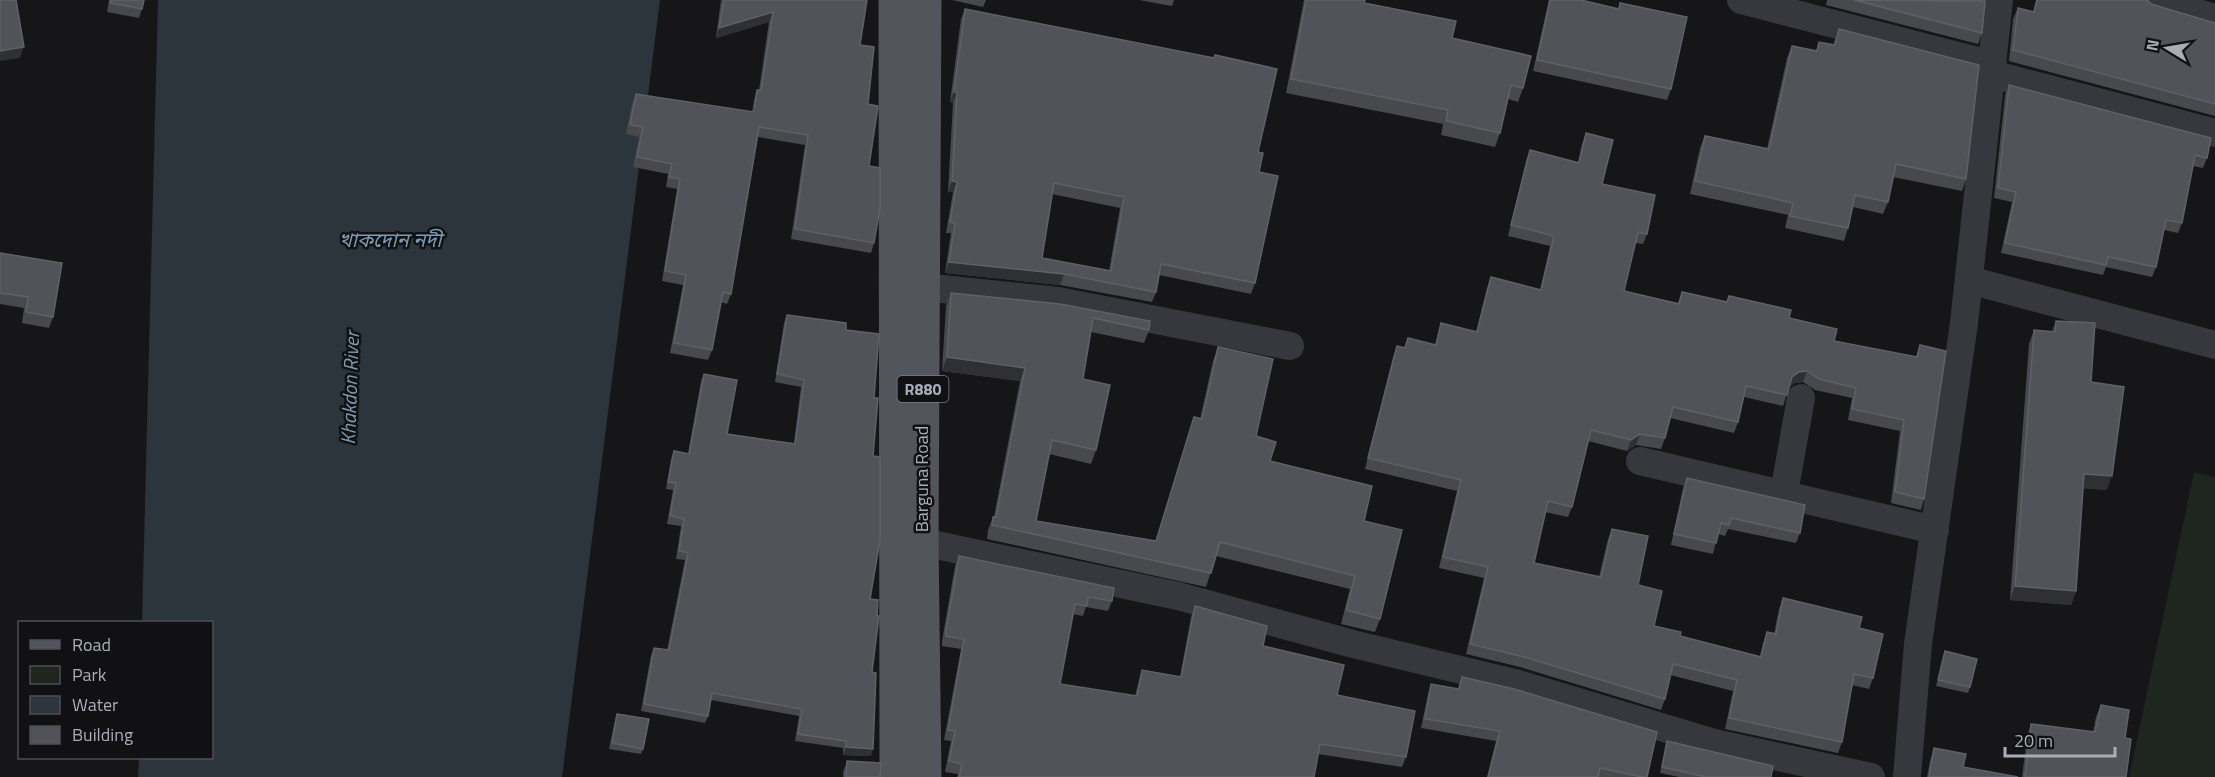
<svg xmlns="http://www.w3.org/2000/svg" width="2215" height="777" font-family="'Titillium Web','Noto Sans Bengali',sans-serif">
<style>
.green{fill:#1e261f}
.water{fill:#2c353c}
.lines{fill:none;stroke-linecap:round;stroke-linejoin:round}
.street{stroke:#37383d;stroke-width:28}
.primary{stroke:#53555c;stroke-width:33}
.wall{fill:#47494d;fill-rule:evenodd}
.shaded-wall{fill:#2f3033}
.building{fill:#525359;stroke:#5f6168;stroke-width:1.5;fill-rule:evenodd}
.labels{text-anchor:middle;stroke-width:5;stroke-linejoin:round;paint-order:stroke}
.shield{fill:#111113;stroke:#7b7e86;stroke-width:1.5}
.shield-label{font-size:16px;font-weight:bold;fill:#a8adb8}
.street-label{font-size:18px;fill:#a8adb8;stroke:#111113}
.water-label{font-size:20px;font-style:italic;fill:#7f9bb3;stroke:#111113}
</style>
<rect width="100%" height="100%" fill="#161618"/>
<polygon class="green" points="2194,472 2215,477 2215,777 2129,777"/>
<polygon class="water" points="158,0 660,0 562,777 138,777 139,758 212,758 212,622 142,622"/>
<g class="lines">
<g class="street">
<polyline points="1741,0 1993,65"/>
<polyline points="2152,0 2215,18"/>
<polyline points="1992,74 2215,133"/>
<polyline points="1969,280 2215,345"/>
<polyline points="923,287 1058,301 1290,346"/>
<polyline points="1640,461 1935,530"/>
<polyline points="1784,493 1801,398"/>
<polyline points="922,542 1178,596 1353,644 1515,683 1714,743 1871,777"/>
<polyline points="1907,777 1918,644 1964,323 1999,0"/>
</g>
<g class="primary">
<polyline points="895,0 896,777"/>
<polyline points="925,0 922,542 925,777"/>
</g>
</g>
<g class="wall">
<polygon points="109,0 144,0 142,9 139,18 107,12"/>
<polygon points="721,0 867,0 860,45 868,104 869,166 874,243 871,253 791,239 805,145 758,137 731,294 727,304 721,302 712,350 708,360 670,353 683,285 662,281 677,189 666,187 668,174 633,167 639,137 626,134 632,104 636,94 752,112 754,100 757,90 759,90 769,22 716,38"/>
<polygon points="952,0 986,0 983,7"/>
<polygon points="1139,0 1174,0 1172,6"/>
<polygon points="1304,0 1365,0 1364,3 1452,38 1523,88 1518,102 1508,99 1500,133 1495,147 1441,135 1443,124 1286,93"/>
<polygon points="1549,0 1581,0 1618,9 1620,3 1671,89 1667,100 1533,71"/>
<polygon points="1827,0 1983,0 1982,33 1978,44 1826,5"/>
<polygon points="2036,0 2147,0 2151,4 2215,23 2215,116 2009,61 2013,19 2018,8 2033,12"/>
<path d="M965 9 1258 152 1259 172 1255 283 1251 294 1159 275 1156 292 1152 302 1060 285 945 273 951 233H946L953 192H948L953 103 950 102 961 19ZM1052 194 1120 208 1109 271 1042 258Z"/>
<polygon points="1839,29 1966,179 1962,191 1893,177 1888,202 1883,214 1853,207 1848,228 1844,241 1785,228 1788,215 1690,194 1700,148 1705,136 1767,149 1787,58 1792,46 1816,51 1819,42 1833,45"/>
<polygon points="2009,85 2207,158 2203,168 2193,166 2182,223 2178,233 2164,230 2156,267 2152,277 2106,267 2103,275 2001,253 2012,202 1994,198 2005,95"/>
<polygon points="1586,133 1602,184 1647,234 1643,244 1635,243 1624,291 1678,303 1682,292 1727,302 1729,296 1789,318 1834,341 1916,357 1920,345 1924,499 1921,510 1891,503 1900,431 1848,420 1852,398 1815,390 1803,382 1795,383 1789,387 1783,406 1744,397 1738,422 1734,433 1670,418 1665,438 1661,449 1636,445 1627,451 1588,441 1572,507 1568,517 1545,512 1534,563 1599,577 1608,539 1612,529 1638,585 1654,626 1680,636 1760,656 1763,643 1767,632 1774,634 1779,609 1783,598 1859,628 1873,678 1869,689 1852,685 1842,742 1838,753 1725,729 1733,691 1670,675 1665,699 1661,710 1520,667 1466,654 1484,578 1439,568 1457,491 1365,469 1393,357 1397,346 1404,348 1408,338 1435,345 1441,323 1476,332 1487,288 1491,277 1540,290 1550,246 1508,236 1526,161 1530,150 1578,162 1582,144"/>
<polygon points="0,253 53,317 49,328 22,323 24,308 0,304"/>
<polygon points="951,293 1060,304 1149,330 1144,343 1091,332 1083,379 1096,450 1091,464 1049,454 1036,521 1156,541 1194,417 1200,419 1213,361 1218,347 1256,436 1270,461 1364,521 1380,619 1375,632 1341,624 1350,589 1216,556 1206,587 987,539 988,530 993,517 994,517 1020,381 942,371 946,306"/>
<polygon points="787,315 846,330 874,398 870,599 872,672 871,756 843,755 843,748 795,741 799,716 711,700 708,716 705,723 641,711 651,655 654,648 667,650 685,560 676,559 681,526 667,524 673,490 666,489 671,459 674,451 688,454 701,381 704,374 727,434 794,443 801,387 775,382 784,323"/>
<polygon points="2056,321 2091,382 2107,490 2083,488 2076,591 2071,605 2010,600 2029,344 2034,330 2052,331"/>
<polygon points="1687,478 1800,533 1796,543 1728,529 1725,536 1718,534 1713,554 1671,545 1683,488"/>
<polygon points="959,556 1112,601 1108,611 1086,607 1083,616 1073,614 1060,684 1135,696 1139,680 1142,670 1180,677 1191,617 1195,606 1263,646 1337,695 1406,757 1402,767 1318,754 1314,777 957,777 958,774 945,772 951,741 944,740 961,649 942,646 942,641 955,566"/>
<polygon points="1945,651 1970,687 1968,693 1936,686"/>
<polygon points="1462,677 1647,777 1487,777 1496,741 1421,728 1428,694 1431,684 1458,689"/>
<polygon points="2101,705 2125,738 2126,777 2022,777 2027,737 2031,724 2093,732 2096,717"/>
<polygon points="617,714 643,749 641,754 609,749 615,720"/>
<polygon points="1667,741 1771,777 1679,777 1660,773"/>
<polygon points="1934,748 1963,767 2018,777 1927,777 1930,761"/>
<polygon points="847,761 880,777 843,777 843,772"/>
</g>
<g class="shaded-wall">
<polygon points="773,12 769,22 716,38 719,28"/>
<polygon points="24,47 20,58 0,61 0,51"/>
<polygon points="954,92 957,92 953,103 950,102"/>
<polygon points="952,181 957,182 953,192 948,192"/>
<polygon points="949,262 1064,274 1060,285 945,273"/>
<polygon points="947,357 1025,368 1020,381 942,371"/>
<polygon points="1807,371 1803,382 1795,383 1788,388 1792,377 1799,372"/>
<polygon points="1640,434 1636,445 1627,451 1631,440"/>
<polygon points="2084,474 2112,476 2107,490 2079,488"/>
<polygon points="2015,586 2076,591 2071,605 2010,600"/>
<polygon points="846,747 873,749 871,756 843,755"/>
</g>
<g class="building">
<polygon points="0,0 16,0 24,47 0,51"/>
<polygon points="111,0 144,0 142,9 110,3"/>
<polygon points="724,0 867,0 860,45 874,47 868,104 878,106 869,166 880,168 880,208 874,243 795,229 808,135 759,127 731,294 723,292 712,350 674,343 686,275 665,271 680,179 669,177 672,164 637,157 643,127 630,125 636,94 754,112 757,90 761,90 773,12 719,28"/>
<polygon points="1306,0 1365,0 1364,3 1456,21 1452,38 1531,56 1523,88 1511,85 1500,133 1446,121 1448,110 1291,79"/>
<polygon points="1550,0 1581,0 1619,9 1620,3 1687,17 1671,89 1537,60"/>
<polygon points="1854,0 1985,1 1982,33"/>
<polygon points="2037,0 2147,0 2151,4 2215,23 2215,104 2013,50 2018,8 2034,12"/>
<path d="M965 9 1214 58 1215 55 1277 69 1258 152 1263 153 1259 172 1278 176 1255 283 1161 264 1156 292 1064 274 949 262 955 223 950 222 957 182 952 181 957 92H954ZM1054 183 1124 197 1111 271 1042 258Z"/>
<polygon points="1839,29 1979,65 1966,179 1896,164 1888,202 1855,195 1848,228 1790,216 1793,203 1695,181 1705,136 1769,149 1792,46 1817,51 1819,42 1835,45"/>
<polygon points="2009,85 2211,138 2207,158 2195,155 2182,223 2166,220 2156,267 2108,257 2106,265 2005,243 2016,192 1998,188"/>
<polygon points="1586,133 1613,140 1602,184 1655,195 1647,234 1638,232 1624,291 1679,304 1682,292 1727,302 1729,296 1791,310 1789,318 1837,329 1834,341 1917,357 1920,345 1946,351 1924,499 1895,492 1904,420 1852,409 1856,388 1819,379 1807,371 1799,372 1792,377 1787,395 1746,386 1738,422 1673,407 1665,438 1640,434 1631,440 1591,430 1572,507 1548,501 1534,563 1601,577 1612,529 1648,536 1638,585 1662,591 1654,626 1681,632 1680,636 1761,657 1767,632 1776,634 1783,598 1862,617 1859,628 1883,634 1873,678 1854,674 1842,742 1729,718 1737,680 1673,664 1665,699 1524,657 1470,644 1488,567 1443,557 1461,480 1368,458 1397,346 1405,348 1408,338 1436,345 1441,323 1477,332 1491,277 1541,290 1554,236 1511,225 1530,150 1579,163"/>
<polygon points="0,253 62,263 53,317 26,312 28,297 0,293"/>
<polygon points="951,293 1060,304 1150,321 1149,330 1093,318 1083,379 1110,385 1096,450 1052,440 1036,521 1156,541 1194,417 1202,419 1218,347 1273,359 1256,436 1276,442 1270,461 1372,486 1364,521 1402,530 1380,619 1346,610 1355,576 1220,542 1211,573 992,525 993,517 996,517 1025,368 947,357"/>
<polygon points="787,315 846,323 846,330 879,334 874,398 878,398 873,456 880,457 880,540 870,599 878,600 877,616 879,616 872,672 876,673 873,749 846,747 846,741 798,734 802,709 712,693 708,716 644,704 654,648 669,650 688,553 679,551 684,519 670,516 676,483 668,482 674,451 689,454 704,374 737,380 727,434 795,444 804,380 777,374"/>
<polygon points="2056,321 2095,323 2091,382 2124,387 2112,476 2084,474 2076,591 2015,586 2034,330 2055,332"/>
<polygon points="1687,478 1805,505 1800,533 1731,518 1729,525 1721,523 1716,543 1674,534"/>
<polygon points="959,556 1114,588 1112,601 1088,597 1087,606 1075,604 1060,684 1137,696 1142,670 1181,677 1195,606 1267,626 1263,646 1344,665 1337,695 1415,711 1406,757 1320,744 1314,777 959,777 962,764 949,761 955,731 948,730 964,639 946,636 946,630"/>
<polygon points="1945,651 1977,659 1970,687 1938,680"/>
<polygon points="1462,677 1514,689 1657,732 1647,777 1642,777 1600,768 1598,777 1488,777 1500,731 1425,719 1431,684 1459,689"/>
<polygon points="2101,705 2129,710 2125,738 2131,739 2126,777 2025,777 2031,724 2095,732"/>
<polygon points="617,714 649,719 643,749 612,743"/>
<polygon points="1667,741 1773,766 1771,777 1706,777 1662,767"/>
<polygon points="1934,748 1966,754 1963,767 2018,777 1929,777"/>
<polygon points="847,761 881,763 880,777 846,777"/>
</g>
<g class="labels">
<rect class="shield" x="897.5" y="376" width="51" height="26" rx="4.5"/>
<g class="shield-label">
<text x="923" y="395">R880</text>
</g>
<g class="street-label">
<text transform="translate(922 479) rotate(-90)" y="6">Barguna Road</text>
</g>
<g class="water-label">
<text x="390" y="247">খাকদোন নদী</text>
<text transform="translate(350 388) rotate(-88)" y="7">Khakdon River</text>
</g>
</g>
<rect x="18" y="621" width="195" height="138" fill="#111113" stroke="#4d4f55" stroke-width="1.5"/>
<rect x="30" y="640" width="30" height="9" fill="#53555c" stroke="#4d4f55" stroke-width="1.5"/>
<text x="72" y="651" font-size="18" fill="#a8adb8">Road</text>
<rect x="30" y="666" width="30" height="18" fill="#1e261f" stroke="#4d4f55" stroke-width="1.5"/>
<text x="72" y="681" font-size="18" fill="#a8adb8">Park</text>
<rect x="30" y="696" width="30" height="18" fill="#2c353c" stroke="#4d4f55" stroke-width="1.5"/>
<text x="72" y="711" font-size="18" fill="#a8adb8">Water</text>
<rect x="30" y="726" width="30" height="18" fill="#525359" stroke="#4d4f55" stroke-width="1.5"/>
<text x="72" y="741" font-size="18" fill="#a8adb8">Building</text>
<g transform="translate(2167 48) rotate(281)" stroke="#111113" stroke-width="4.5" paint-order="stroke">
<path d="M0-4.5L10 22L0 15L-10 22Z" fill="#a8adb8"/>
<text y="-9" font-size="16" font-weight="bold" text-anchor="middle" fill="#a8adb8">N</text>
</g>
<path d="M2005 747v9h110v-9" fill="none" stroke="#a8adb8" stroke-width="3"/>
<text x="2014" y="747" font-size="18" fill="#a8adb8" stroke="#111113" stroke-width="4.5" paint-order="stroke">20 m</text>
</svg>
